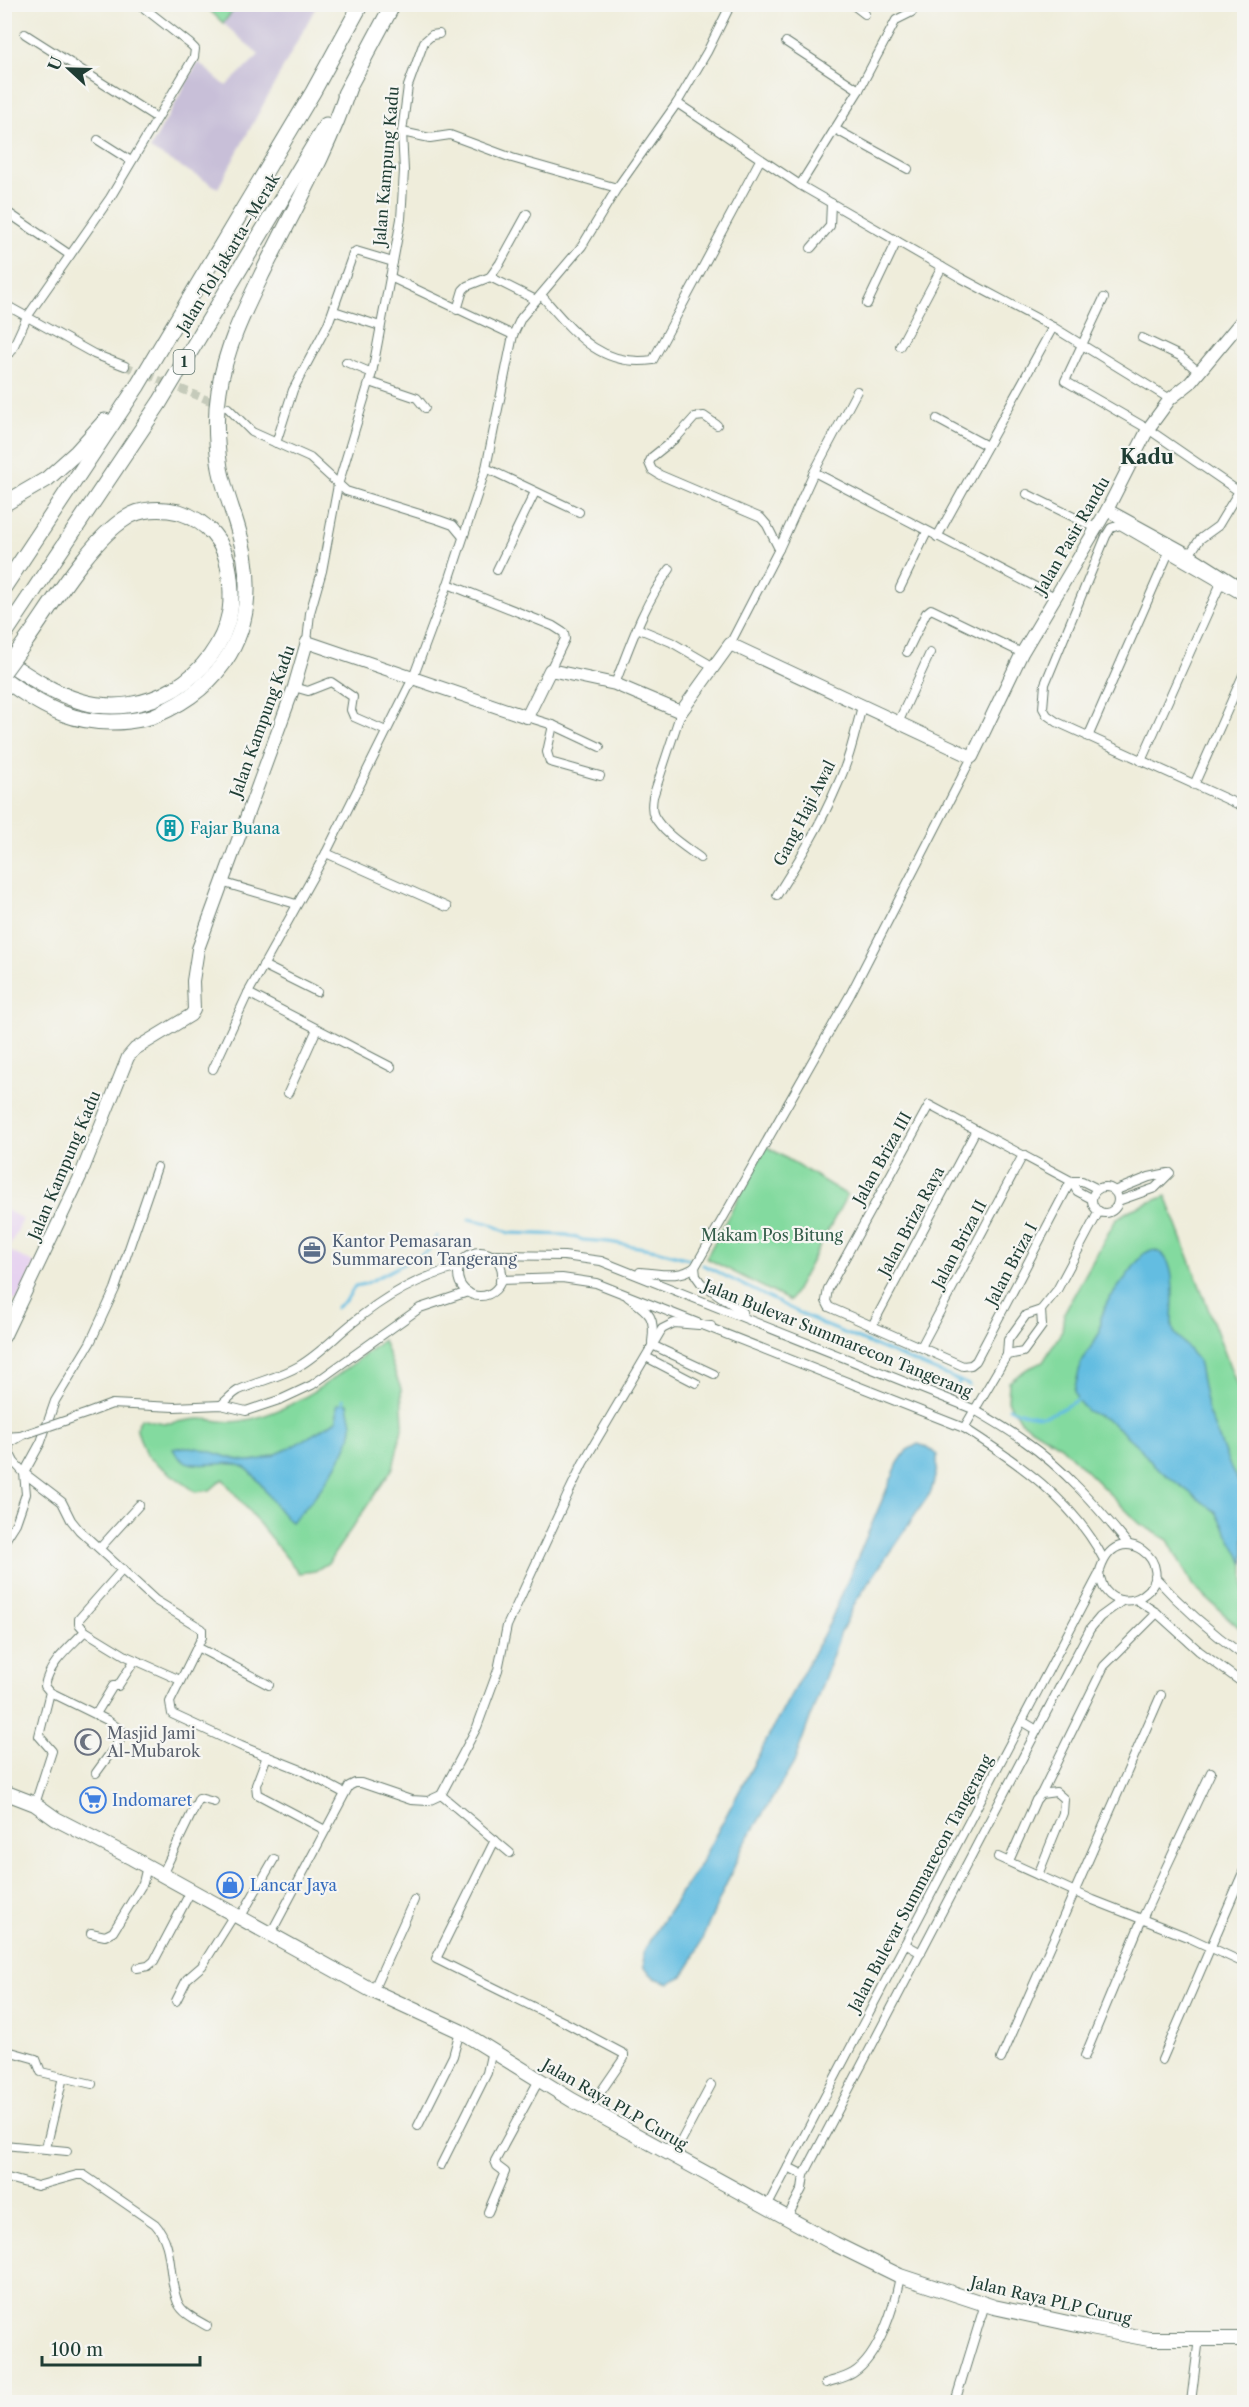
<svg xmlns="http://www.w3.org/2000/svg" width="1249" height="2407" font-family="'Libre Caslon Text',serif">
<style>
.built{fill:#e6d2f0}
.industrial{fill:#c8bfd8}
.green{fill:#83da9f;stroke:#518c6a;stroke-width:1.5}
.water{fill:#63bde1;stroke:#417d8a;stroke-width:1.5}
.lines{fill:none;stroke-linecap:round;stroke-linejoin:round}
.stream{stroke:#63bde1;stroke-width:3}
.street-tunnel{stroke:#c5caba;stroke-width:8;stroke-dasharray:8 4;stroke-linecap:butt}
.street-casing{stroke:#687b6e;stroke-width:10}
.secondary-casing{stroke:#687b6e;stroke-width:14}
.primary-casing{stroke:#687b6e;stroke-width:16}
.highway-casing{stroke:#687b6e;stroke-width:17}
.street{stroke:#fff;stroke-width:8}
.secondary{stroke:#fff;stroke-width:12}
.primary{stroke:#fff;stroke-width:14}
.highway{stroke:#fff;stroke-width:15}
.street-bridge-casing{stroke:#687b6e;stroke-width:10;stroke-linecap:butt}
.highway-bridge-casing{stroke:#687b6e;stroke-width:17;stroke-linecap:butt}
.street-bridge{stroke:#fff;stroke-width:8}
.highway-bridge{stroke:#fff;stroke-width:15}
.labels{text-anchor:middle;stroke-width:4.5;stroke-linejoin:round;paint-order:stroke}
.shield{fill:#f6f6f2;stroke:#60746d;stroke-width:1.5}
.shield-label{font-size:15px;font-weight:bold;fill:#1f3d34}
.street-label{font-size:16px;fill:#1f3d34;stroke:#f6f6f2}
.culture-label{font-size:16px;fill:#0d838f;stroke:#f6f6f2;text-anchor:start}
.park-label{font-size:16px;fill:#335c49;stroke:#f6f6f2}
.service-label{font-size:16px;fill:#4e5e75;stroke:#f6f6f2;text-anchor:start}
.worship-label{font-size:16px;fill:#5b616d;stroke:#f6f6f2;text-anchor:start}
.shop-label{font-size:16px;fill:#366cbe;stroke:#f6f6f2;text-anchor:start}
.quarter-label{font-size:20px;font-weight:bold;fill:#1f3d34;stroke:#f6f6f2}
</style>
<rect width="100%" height="100%" fill="#f6f6f2"/>
<filter id="ink" filterUnits="userSpaceOnUse"><feTurbulence type="fractalNoise" baseFrequency=".0167" numOctaves="2"/><feDisplacementMap in="SourceGraphic" scale="12" xChannelSelector="R" yChannelSelector="G"/><feConvolveMatrix kernelMatrix="1 2 1 2 8 2 1 2 1" color-interpolation-filters="sRGB"/></filter>
<filter id="wash" filterUnits="userSpaceOnUse"><feTurbulence type="fractalNoise" baseFrequency=".008" numOctaves="4" result="noise"/><feDisplacementMap in="SourceGraphic" scale="24" xChannelSelector="R" yChannelSelector="G"/><feGaussianBlur stdDeviation="1.35" result="paint"/><feColorMatrix in="noise" values="0 0 0 0 0 0 0 0 0 0 0 0 0 0 0 0 0 1.4 0 .05"/><feComposite in="paint" operator="in"/></filter>
<g filter="url(#wash)">
<rect width="100%" height="100%" fill="#efeddb"/>
<polygon class="built" points="5,1209 23,1219 8,1250 35,1264 17,1301 5,1296"/>
<polygon class="industrial" points="238,5 317,5 218,188 150,149 198,62 226,86 259,55 223,23"/>
<g class="green">
<polygon points="204,5 238,5 223,23"/>
<polygon points="766,1146 847,1195 790,1301 706,1258"/>
<polygon points="1166,1196 1244,1404 1244,1632 1193,1586 1168,1540 1140,1524 1061,1446 1020,1421 1008,1401 1009,1382 1027,1369 1043,1362 1062,1331 1064,1313 1116,1219 1130,1210"/>
<path d="M383 1340 401 1389 403 1424 393 1468 328 1563 315 1571 299 1573 223 1479 210 1490 196 1492 146 1456 136 1428 141 1418C149 1420 159 1423 168 1423 178 1423 189 1419 200 1419 214 1419 227 1424 241 1421 296 1412 341 1373 383 1340Z"/>
</g>
<g class="water">
<path d="M1151 1250C1180 1252 1172 1303 1172 1324L1174 1332 1198 1360 1208 1412 1232 1471 1244 1491V1564L1216 1512 1154 1466 1141 1449 1110 1421 1087 1411 1077 1400 1074 1391 1081 1363 1100 1332 1101 1318 1107 1302 1143 1254Z"/>
<path d="M348 1403C348 1411 352 1418 352 1425 352 1452 311 1504 291 1522 274 1511 258 1472 242 1466 221 1457 187 1477 173 1449 200 1441 222 1460 247 1461 274 1462 314 1433 337 1420V1404Z"/>
<polygon points="918,1444 927,1447 937,1455 937,1469 931,1492 856,1601 841,1632 794,1763 743,1846 692,1962 683,1976 669,1983 655,1978 644,1968 643,1954 650,1940 700,1864 829,1624 898,1463 907,1450"/>
</g>
<g class="lines">
<g class="stream">
<polyline points="469,1219 488,1223 509,1233 567,1235 583,1240 609,1242 656,1250 689,1259"/>
<polyline points="703,1265 820,1323 960,1381"/>
<polyline points="336,1308 347,1299 355,1286 365,1284 428,1251 437,1236"/>
<polyline points="958,1384 960,1381 969,1385"/>
<polyline points="343,1399 343,1404"/>
<path d="M1009 1408C1042 1421 1047 1418 1077 1400"/>
</g>
</g>
</g>
<g filter="url(#ink)">
<g class="lines">
<polyline class="street-tunnel" points="125,366 220,405"/>
<g class="street-casing">
<g id="street">
<polyline points="852,4 865,14"/>
<polyline points="25,34 157,118"/>
<polyline points="786,42 859,90"/>
<polyline points="1244,76 1244,75"/>
<polyline points="677,103 800,185 961,278 1053,327 1170,399"/>
<polyline points="835,129 908,169"/>
<polyline points="402,132 430,138 450,135 512,158 617,188"/>
<polyline points="98,140 131,161"/>
<polyline points="800,185 859,90 896,20 912,12 917,4"/>
<polyline points="4,210 70,255"/>
<polyline points="811,248 830,226 831,203"/>
<polyline points="390,277 513,335"/>
<polyline points="490,277 536,300"/>
<path d="M541 295C573 331 599 368 653 360L760 160"/>
<polyline points="1104,298 1065,381 1148,429 1244,495"/>
<polyline points="4,304 94,354 125,366"/>
<polyline points="867,304 897,241"/>
<polyline points="457,310 463,290 467,286 490,277 500,263 527,214"/>
<polyline points="334,311 380,326"/>
<polyline points="1142,338 1180,356 1199,372"/>
<polyline points="900,346 942,267"/>
<polyline points="11,352 27,317 110,198 194,57 195,49 190,44 139,4"/>
<polyline points="346,362 372,373"/>
<polyline points="370,382 417,398 425,408"/>
<polyline points="857,391 814,472 1055,597"/>
<polyline points="228,408 252,432 310,458 346,491 439,520 453,525 463,537"/>
<polyline points="937,419 987,446"/>
<polyline points="717,425 704,416 695,417 677,437 652,457 649,463 652,470 660,475 761,518 767,525 779,549 730,644"/>
<polyline points="276,443 293,390 328,324 353,254 356,251 393,262"/>
<polyline points="486,468 579,512"/>
<polyline points="1027,494 1096,528"/>
<polyline points="937,537 1053,327"/>
<polyline points="779,549 814,472"/>
<polyline points="1189,555 1200,539 1218,526 1239,491"/>
<polyline points="497,570 535,492"/>
<polyline points="448,584 553,626 564,633 565,639 550,670"/>
<polyline points="900,588 927,532"/>
<polyline points="1244,597 1120,525 1111,528 1106,536 1045,684 1043,708 1047,715 1057,722 1244,807"/>
<polyline points="637,628 671,642 714,667"/>
<polyline points="307,642 310,613 322,571 338,485 372,373 393,262 401,219 404,171 402,132 408,86 424,42 432,35 439,34"/>
<polyline points="907,652 926,613 931,609 1022,653"/>
<path d="M615 684C630 645 644 603 670 569"/>
<polyline points="294,687 308,691 331,682 353,697 351,710 354,717 386,731"/>
<path d="M681 712 653 797C652 803 651 810 654 816 664 834 684 846 700 858"/>
<polyline points="527,717 553,725 547,752 550,762 600,776"/>
<polyline points="898,723 930,653"/>
<polyline points="553,725 600,747"/>
<polyline points="1088,737 1169,552"/>
<polyline points="1141,761 1221,583"/>
<polyline points="1194,785 1244,673"/>
<polyline points="326,853 447,907"/>
<polyline points="221,882 296,904"/>
<path d="M777 895C799 860 821 824 837 786 849 761 855 733 862 706"/>
<polyline points="263,965 317,992"/>
<polyline points="248,993 391,1067"/>
<polyline points="213,1069 248,993 326,853 413,678 448,584 486,468 513,335 521,318 582,246 617,188 677,103 707,52 731,4"/>
<polyline points="288,1093 317,1029"/>
<polyline points="1071,1181 976,1361 971,1365 963,1366 829,1307 826,1301 828,1289 929,1105 1071,1181 1082,1181 1098,1189"/>
<polyline points="1071,1181 1077,1191 1092,1199"/>
<circle cx="1105" cy="1200" r="13"/>
<polyline points="1114,1191 1149,1177 1168,1173"/>
<polyline points="1118,1201 1155,1188 1170,1173"/>
<circle cx="480" cy="1274" r="22"/>
<path d="M492 1255 564 1256 601 1261 973 1409C990 1419 1008 1429 1024 1441 1065 1469 1097 1507 1128 1544"/>
<polyline points="695,1267 696,1276 701,1283 743,1312"/>
<path d="M640 1272C659 1273 679 1279 695 1267L850 995 972 757"/>
<path d="M500 1280 562 1278 596 1283 964 1428C1017 1462 1073 1500 1103 1558"/>
<path d="M628 1297C648 1312 656 1315 652 1342"/>
<polyline points="872,1326 976,1130"/>
<polyline points="652,1345 714,1374"/>
<polyline points="921,1347 1023,1155"/>
<polyline points="1007,1355 1023,1352 1042,1326 1041,1310"/>
<polyline points="646,1357 696,1383"/>
<path d="M221 1405C227 1400 233 1393 239 1390 259 1381 280 1377 299 1366 318 1355 333 1339 350 1325 382 1298 418 1277 459 1267"/>
<polyline points="88,1413 112,1404 174,1407 221,1405 246,1411 282,1399 312,1385 420,1308 468,1292"/>
<polyline points="4,1424 10,1454 14,1462 24,1473 62,1502 71,1520 79,1530 155,1600 202,1629 202,1637 170,1702 172,1714 241,1746 301,1770 344,1793"/>
<polyline points="964,1428 1007,1355 1008,1340 1026,1315 1041,1310 1057,1290 1099,1211"/>
<polyline points="4,1542 16,1523 26,1494 24,1473 41,1442 55,1401 90,1343 115,1289 157,1167"/>
<polyline points="100,1548 139,1505"/>
<path d="M1155 1577C1182 1607 1212 1633 1244 1656"/>
<polyline points="1137,1600 1157,1613 1199,1651 1244,1684"/>
<polyline points="85,1631 126,1656 180,1680"/>
<polyline points="197,1647 269,1685"/>
<polyline points="50,1692 107,1720 125,1733 96,1773"/>
<polyline points="96,1714 113,1686 118,1686 135,1660"/>
<polyline points="1022,1721 1037,1730"/>
<polyline points="267,1756 256,1785 257,1794 325,1830"/>
<polyline points="1041,1794 1104,1666 1157,1613"/>
<polyline points="441,1795 510,1853"/>
<path d="M35 1804 52 1751 39 1736 50 1692 45 1686C48 1664 71 1646 85 1631L79 1624V1619L123 1569"/>
<polyline points="495,1840 436,1959 564,2022 624,2054 624,2058 589,2109"/>
<polyline points="998,1857 1093,1900 1190,1938 1244,1963"/>
<polyline points="1009,1861 1036,1800 1041,1794 1056,1792 1064,1799 1063,1813 1038,1875"/>
<polyline points="162,1875 199,1798 214,1802"/>
<polyline points="240,1918 274,1859"/>
<polyline points="91,1933 105,1936 113,1932 143,1883 147,1866"/>
<polyline points="270,1935 349,1786 355,1783 361,1783 411,1800 428,1801 441,1795 477,1727 498,1670 507,1626 568,1494 583,1463 662,1329 674,1323 711,1326"/>
<polyline points="905,1944 921,1953"/>
<polyline points="137,1968 148,1966 154,1961 191,1891"/>
<polyline points="373,1991 414,1900"/>
<polyline points="176,2001 187,1979 202,1966 234,1915"/>
<polyline points="4,2050 36,2059 41,2072 92,2084"/>
<polyline points="1085,2056 1142,1919 1211,1772"/>
<polyline points="1001,2059 1161,1695"/>
<polyline points="1162,2060 1244,1870"/>
<polyline points="418,2126 453,2056 460,2031"/>
<polyline points="4,2145 67,2151"/>
<polyline points="46,2148 63,2077"/>
<polyline points="668,2153 679,2145 711,2085"/>
<polyline points="441,2165 487,2073 492,2050"/>
<polyline points="788,2167 804,2175"/>
<path d="M4 2177 37 2186 77 2175H84L155 2224C175 2246 167 2277 178 2303 183 2314 197 2320 207 2326"/>
<path d="M767 2207 1099 1574C1116 1510 1183 1568 1143 1595 1132 1603 1115 1603 1106 1591 1102 1587 1101 1579 1099 1574"/>
<polyline points="488,2212 505,2172 497,2166 495,2161 539,2080"/>
<polyline points="787,2218 802,2189 804,2175 1090,1629 1100,1617 1122,1601"/>
<path d="M826 2383C834 2380 845 2378 853 2373 879 2357 895 2305 900 2276"/>
<polyline points="955,2402 985,2304"/>
<polyline points="1191,2402 1199,2338"/>
</g>
</g>
<g class="secondary-casing">
<g id="secondary">
<polyline points="1107,510 1189,555 1244,590"/>
<polyline points="4,1337 80,1177 128,1057 135,1049 191,1015 194,1010 193,981 198,949 294,687 307,642 527,717 550,670 615,684 681,712 730,644 972,757 1022,653 1107,510 1148,429 1170,399 1190,383 1244,318"/>
</g>
</g>
<g class="primary-casing">
<polyline id="primary" points="4,1792 35,1804 56,1819 132,1858 373,1991 460,2031 572,2100 835,2244 900,2276 994,2307 1091,2328 1149,2339 1244,2339"/>
</g>
<g class="highway-casing">
<g id="highway">
<polyline points="345,94 393,4"/>
<polyline points="4,504 47,479 77,452 105,421"/>
<polyline points="4,587 138,385 313,92 361,4"/>
<polyline points="4,635 160,402 326,125"/>
<path d="M4 660C28 676 53 693 80 701 145 721 217 678 230 611 232 598 231 584 229 570 225 542 207 521 179 512 162 508 141 508 126 518 90 540 51 606 26 641"/>
<path d="M4 679C44 709 79 727 129 721 139 719 147 719 156 715 222 687 256 632 245 560 241 528 226 499 220 468 216 443 215 415 219 391 225 349 245 309 263 272 293 211 328 151 349 87"/>
</g>
</g>
<use href="#street" class="street"/>
<use href="#secondary" class="secondary"/>
<use href="#primary" class="primary"/>
<use href="#highway" class="highway"/>
<g class="street-bridge-casing">
<g id="street-bridge">
<polyline points="4,1437 20,1436"/>
<polyline points="5,1446 23,1435 88,1413"/>
</g>
</g>
<g class="highway-bridge-casing">
<polyline id="highway-bridge" points="4,671 26,641"/>
</g>
<use href="#street-bridge" class="street-bridge"/>
<use href="#highway-bridge" class="highway-bridge"/>
</g>
</g>
<defs>
<g id="building-ring" transform="scale(1.35)"><circle r="9.5" fill="#f6f6f2" stroke="#0f9aa8" stroke-width="1.5"/><path d="M-4-6H4V6H1V3H-1V6H-4ZM-2.5-4.3h1.7v1.8h-1.7ZM.8-4.3h1.7v1.8H.8ZM-2.5-1h1.7V.8h-1.7ZM.8-1h1.7V.8H.8Z" fill="#0f9aa8"/></g>
<g id="office-ring" transform="scale(1.35)"><circle r="9.5" fill="#f6f6f2" stroke="#5c6f8a" stroke-width="1.5"/><path d="M-6-3h4V-5.5h4V-3h4V5H-6ZM-1-4.5V-3h2v-1.5ZM-6 0V1H6V0Z" fill="#5c6f8a"/></g>
<g id="mosque-ring" transform="scale(1.35)"><circle r="9.5" fill="#f6f6f2" stroke="#6b7280" stroke-width="1.5"/><path d="M3.5-4.9A6 6 0 1 0 3.5 4.9A5 5 0 1 1 3.5-4.9Z" fill="#6b7280"/></g>
<g id="supermarket-ring" transform="scale(1.35)"><circle r="9.5" fill="#f6f6f2" stroke="#3f7fe0" stroke-width="1.5"/><path d="M-6-5.5h2.5l.6 2H6L4.5 2H-2.5L-4.4-4H-6ZM-1.5 3.2a1.3 1.3 0 1 0 .1 0ZM3 3.2a1.3 1.3 0 1 0 .1 0Z" fill="#3f7fe0"/></g>
<g id="shop-ring" transform="scale(1.35)"><circle r="9.5" fill="#f6f6f2" stroke="#3f7fe0" stroke-width="1.5"/><path d="M-5-2.5h2.3a2.7 3.5 0 0 1 5.4 0H5L5.5 6h-11ZM-1.5-2.5h3a1.5 2.3 0 0 0-3 0Z" fill="#3f7fe0"/></g>
</defs>
<g fill-rule="evenodd">
<use href="#building-ring" x="170" y="828"/>
<use href="#office-ring" x="312" y="1250"/>
<use href="#mosque-ring" x="88" y="1742"/>
<use href="#supermarket-ring" x="93" y="1800"/>
<use href="#shop-ring" x="230" y="1885"/>
</g>
<g class="labels">
<rect class="shield" x="173.5" y="350" width="21" height="24" rx="4.5"/>
<g class="shield-label">
<text x="184" y="367">1</text>
</g>
<g class="street-label">
<text transform="translate(386 166) rotate(-85)" y="6">Jalan Kampung Kadu</text>
<text transform="translate(228 253) rotate(-59)" y="6">Jalan Tol Jakarta–Merak</text>
<text transform="translate(1072 535) rotate(-60)" y="6">Jalan Pasir Randu</text>
<text transform="translate(262 721) rotate(-70)" y="6">Jalan Kampung Kadu</text>
<text transform="translate(804 813) rotate(-63)" y="6">Gang Haji Awal</text>
<text transform="translate(882 1158) rotate(-61)" y="6">Jalan Briza III</text>
<text transform="translate(64 1165) rotate(-67)" y="6">Jalan Kampung Kadu</text>
<text transform="translate(911 1221) rotate(-62)" y="6">Jalan Briza Raya</text>
<text transform="translate(959 1244) rotate(-62)" y="6">Jalan Briza II</text>
<text transform="translate(1011 1264) rotate(-62)" y="6">Jalan Briza I</text>
<text transform="translate(838 1338) rotate(22)" y="6">Jalan Bulevar Summarecon Tangerang</text>
<text transform="translate(920 1883) rotate(-62)" y="6">Jalan Bulevar Summarecon Tangerang</text>
<text transform="translate(615 2104) rotate(30)" y="6">Jalan Raya PLP Curug</text>
<text transform="translate(1051 2300) rotate(13)" y="6">Jalan Raya PLP Curug</text>
</g>
<g class="culture-label">
<text x="190" y="834">Fajar Buana</text>
</g>
<g class="park-label">
<text x="772" y="1241">Makam Pos Bitung</text>
</g>
<g class="service-label">
<text x="332" y="1247">Kantor Pemasaran<tspan x="332" dy="18">Summarecon Tangerang</tspan></text>
</g>
<g class="worship-label">
<text x="107" y="1739">Masjid Jami<tspan x="107" dy="18">Al-Mubarok</tspan></text>
</g>
<g class="shop-label">
<text x="112" y="1806">Indomaret</text>
<text x="250" y="1891">Lancar Jaya</text>
</g>
<g class="quarter-label">
<text x="1147" y="464">Kadu</text>
</g>
</g>
<rect width="1249" height="2407" fill="none" stroke="#f6f6f2" stroke-width="24"/>
<g transform="translate(69 69) rotate(292)" stroke="#f6f6f2" stroke-width="4.5" paint-order="stroke">
<path d="M0-4.5L10 22L0 15L-10 22Z" fill="#1f3d34"/>
<text y="-9" font-size="16" font-weight="bold" text-anchor="middle" fill="#1f3d34">U</text>
</g>
<path d="M42 2356v9h158v-9" fill="none" stroke="#1f3d34" stroke-width="3"/>
<text x="51" y="2356" font-size="18" fill="#1f3d34" stroke="#f6f6f2" stroke-width="4.5" paint-order="stroke">100 m</text>
</svg>
